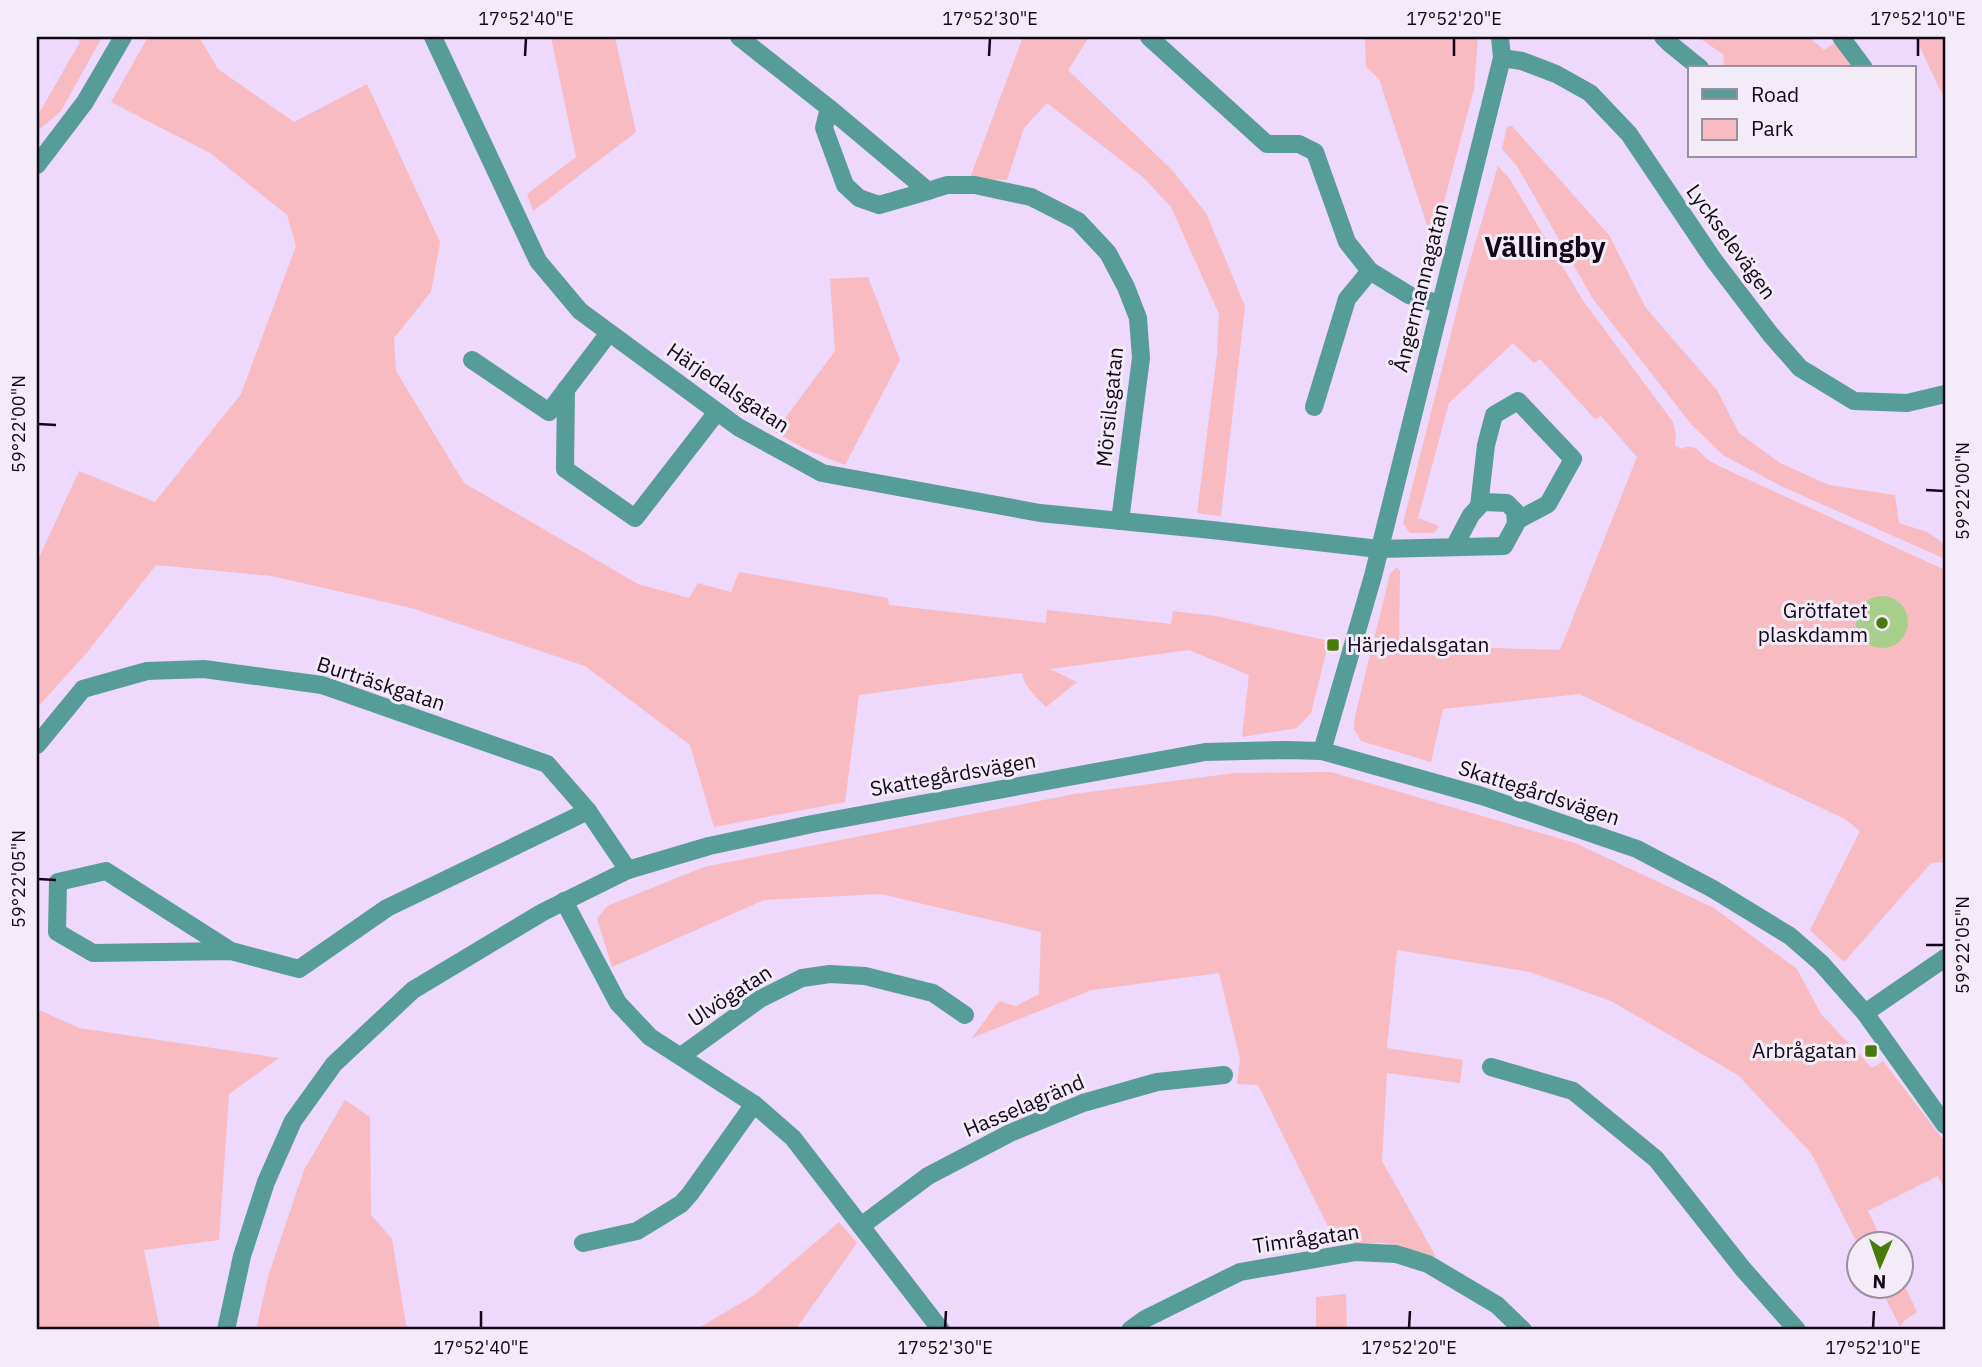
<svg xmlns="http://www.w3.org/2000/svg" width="1982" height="1367" font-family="'IBM Plex Sans',sans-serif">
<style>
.green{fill:#f7bbc1}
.water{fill:#a8ce8c}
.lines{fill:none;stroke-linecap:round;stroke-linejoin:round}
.minor{stroke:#569c99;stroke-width:18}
.ticks{fill:none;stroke:#120619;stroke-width:2.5}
.poi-dot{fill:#487b09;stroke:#f3ebf7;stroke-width:2.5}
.labels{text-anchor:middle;stroke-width:6;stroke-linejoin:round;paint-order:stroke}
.street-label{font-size:21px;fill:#120619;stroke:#f3ebf7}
.poi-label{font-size:21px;fill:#120619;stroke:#f3ebf7;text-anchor:end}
.district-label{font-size:28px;font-weight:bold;fill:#120619;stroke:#f3ebf7}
.neatline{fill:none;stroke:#120619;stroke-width:2.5}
.ticks-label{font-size:18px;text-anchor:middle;fill:#120619}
</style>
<rect width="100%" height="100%" fill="#eed8fb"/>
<g class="green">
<polygon points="75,37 102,37 61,111 40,129 37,129 37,117 80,42"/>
<path d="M148 37H199L218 69 294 122 367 84 440 242 431 292 394 338 396 371 464 483 638 584 689 598 698 583 731 592 739 572 888 598 889 605 1046 623 1047 610 1171 624 1173 611 1216 616 1329 641 1311 713 1297 728 1242 737 1249 675 1189 650 1050 669 1077 682 1046 707C1036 697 1024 687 1022 673L859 695 845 802 714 827 690 745 585 666 411 608 272 576 156 565 89 650 37 708V562L79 471 155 502 241 394 296 246 287 215 210 153 111 102Z"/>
<polygon points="551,37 615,37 636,132 533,211 527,194 576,157"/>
<polygon points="1023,37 1089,37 1068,70 1172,170 1206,213 1245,306 1221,516 1197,513 1217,355 1219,314 1171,207 1144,178 1047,103 1024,128 1007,180 970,178"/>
<polygon points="1363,37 1478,37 1474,89 1433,243 1379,79 1366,67 1365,39"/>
<polygon points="1698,37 1809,37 1824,50 1836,42 1851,60 1853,68 1723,68 1724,55"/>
<polygon points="1915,37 1945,37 1945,100"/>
<polygon points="1512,126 1609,235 1646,308 1717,390 1739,433 1780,463 1829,485 1895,495 1899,523 1927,532 1945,544 1945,559 1781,486 1723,455 1691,424 1593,299 1517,166 1502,149 1507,127"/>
<path d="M1498 166 1509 178 1584 302 1673 422 1676 435 1675 446 1683 449 1685 447C1696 446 1698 450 1705 457 1709 461 1716 464 1721 467L1945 570V862L1931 863 1844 962 1810 930 1860 831 1845 819 1579 694 1443 709 1431 762 1361 741 1354 729 1355 716 1390 574 1397 567 1400 571 1399 645 1560 650 1637 457 1601 416 1595 419 1540 359 1534 363 1513 343 1449 403 1418 518 1439 526 1434 533H1410L1403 523 1465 278Z"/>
<polygon points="868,277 900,360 845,465 807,450 775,432 835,351 830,279"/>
<polygon points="1331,772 1575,843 1714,908 1797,969 1821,1014 1872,1068 1883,1061 1945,1142 1945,1191 1938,1176 1868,1211 1884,1244 1860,1244 1859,1247 1811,1153 1738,1075 1611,1001 1530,972 1397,950 1387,1048 1463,1060 1460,1083 1387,1073 1382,1161 1436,1257 1384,1243 1336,1243 1258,1085 1237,1084 1240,1059 1219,973 1092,990 972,1038 999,1001 1016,1006 1039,994 1041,932 881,894 764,900 612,967 597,919 607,906 704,867 1074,794 1235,773"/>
<polygon points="37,1009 79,1028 279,1058 229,1094 219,1240 144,1250 160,1330 37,1330"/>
<polygon points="345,1100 370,1117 371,1215 392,1239 407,1330 256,1330 268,1277 304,1170"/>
<polygon points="839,1222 857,1243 798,1326 797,1330 695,1330 753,1296"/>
<polygon points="1902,1280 1917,1312 1905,1320 1900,1327 1880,1287 1902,1286"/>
<polygon points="1346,1294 1347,1330 1316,1330 1316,1297"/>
</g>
<circle class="water" cx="1882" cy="622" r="26"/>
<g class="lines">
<g class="minor">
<polyline points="433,37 538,261 580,311 738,427 822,473 1040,513 1212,530 1379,549 1504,546 1516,524 1515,511 1507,503 1483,502 1471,515 1454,547"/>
<polyline points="739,37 829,108 928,191 947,185 975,185 1031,197 1078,221 1108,253 1126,287 1138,318 1141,358 1120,521"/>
<polyline points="1149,37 1267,144 1299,144 1315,152 1347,242 1370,271 1409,295 1440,304"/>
<polyline points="1663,37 1669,43 1700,68"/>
<polyline points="1841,37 1864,68"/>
<polyline points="1502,58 1522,61 1556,74 1590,93 1629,134 1713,259 1771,335 1800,368 1854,401 1907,403 1945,394"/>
<polyline points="829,108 824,128 845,185 859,198 879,205 928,191"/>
<polyline points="37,165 85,102 123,37"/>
<polyline points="472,360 549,412 609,333"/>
<polyline points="566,389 565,469 635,518 717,412"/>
<polyline points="1314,407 1347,299 1370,271"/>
<polyline points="1479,506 1486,445 1494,415 1518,401 1573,459 1548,504 1516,521"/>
<polyline points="37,745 83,689 147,671 204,669 322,685 547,764 588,811 628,870"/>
<polyline points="1322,751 1373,576 1502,58 1500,37"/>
<polyline points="564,901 618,1003 650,1037 754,1104 793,1138 941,1330"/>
<polyline points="231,951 106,871 58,882 57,932 93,953 231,951 299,969 387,908 588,811"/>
<polyline points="1865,1013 1945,958"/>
<polyline points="681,1056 760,999 802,978 830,974 865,976 933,993 965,1015"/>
<polyline points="1491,1067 1573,1091 1656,1159 1743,1269 1797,1330"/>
<polyline points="861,1226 928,1176 1010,1133 1083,1103 1157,1082 1224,1075"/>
<polyline points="583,1243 637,1231 681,1204 690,1194 754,1104"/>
<polyline points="226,1330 242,1256 266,1182 293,1121 334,1064 413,990 543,912 628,870 709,846 812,824 1205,752 1285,750 1322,751 1482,796 1637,849 1713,889 1790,936 1821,963 1865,1013 1945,1125"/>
<polyline points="1130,1330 1145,1319 1240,1272 1356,1252 1396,1254 1428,1264 1497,1305 1523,1330"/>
</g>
</g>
<path class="ticks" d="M525 56 526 38M989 56 990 38M1454 56V38M1918 56V38M38 424 56 425M1926 490 1944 491M38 879 56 880M1926 945H1944M481 1328V1311M945 1328 946 1311M1409 1328 1410 1311M1873 1328 1874 1311"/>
<g class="poi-dot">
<circle cx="1882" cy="623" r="7"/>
<rect x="1326" y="638" width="14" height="14" rx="3.5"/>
<rect x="1864" y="1044" width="14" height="14" rx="3.5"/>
</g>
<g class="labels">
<g class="street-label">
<text transform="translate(1731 242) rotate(54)" y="7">Lyckselevägen</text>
<text transform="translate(1421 288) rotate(-76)" y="7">Ångermannagatan</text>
<text transform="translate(728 388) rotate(34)" y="7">Härjedalsgatan</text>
<text transform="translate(1110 407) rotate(-84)" y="7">Mörsilsgatan</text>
<text transform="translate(381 684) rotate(18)" y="7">Burträskgatan</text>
<text transform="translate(953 775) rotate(-10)" y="7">Skattegårdsvägen</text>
<text transform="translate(1539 793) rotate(18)" y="7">Skattegårdsvägen</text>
<text transform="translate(730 996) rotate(-33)" y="7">Ulvögatan</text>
<text transform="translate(1024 1106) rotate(-23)" y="7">Hasselagränd</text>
<text transform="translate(1306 1239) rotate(-8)" y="7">Timrågatan</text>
</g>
<g class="poi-label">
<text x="1868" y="618">Grötfatet<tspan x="1868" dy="24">plaskdamm</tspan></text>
<text x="1347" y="652" text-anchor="start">Härjedalsgatan</text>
<text x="1857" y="1058">Arbrågatan</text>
</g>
<g class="district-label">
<text x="1545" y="257">Vällingby</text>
</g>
</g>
<rect width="1982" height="1367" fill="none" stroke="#f3ebf7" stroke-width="77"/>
<rect x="1688" y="66" width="228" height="91" fill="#f3ebf7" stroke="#998f9e" stroke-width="2"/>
<rect x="1702" y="89" width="35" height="10" fill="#569c99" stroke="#998f9e" stroke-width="2"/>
<text x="1751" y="102" font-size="21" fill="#120619">Road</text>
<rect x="1702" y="119" width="35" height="21" fill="#f7bbc1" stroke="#998f9e" stroke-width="2"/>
<text x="1751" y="136" font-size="21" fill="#120619">Park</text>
<g transform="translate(1880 1265) rotate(182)"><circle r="33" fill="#f3ebf7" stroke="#998f9e" stroke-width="2"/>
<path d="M0-5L12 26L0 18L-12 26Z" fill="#487b09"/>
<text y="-10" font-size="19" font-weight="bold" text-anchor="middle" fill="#120619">N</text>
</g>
<rect x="38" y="38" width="1906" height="1290" class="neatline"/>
<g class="ticks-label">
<text x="526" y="25">17°52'40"E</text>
<text x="990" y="25">17°52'30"E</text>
<text x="1454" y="25">17°52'20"E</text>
<text x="1918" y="25">17°52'10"E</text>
<text transform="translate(19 424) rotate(-90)" y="6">59°22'00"N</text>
<text transform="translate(1963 491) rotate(-90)" y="6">59°22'00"N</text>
<text transform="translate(19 879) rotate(-90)" y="6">59°22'05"N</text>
<text transform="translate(1963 945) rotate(-90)" y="6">59°22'05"N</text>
<text x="481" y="1354">17°52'40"E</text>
<text x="945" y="1354">17°52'30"E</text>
<text x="1409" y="1354">17°52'20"E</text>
<text x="1873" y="1354">17°52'10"E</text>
</g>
</svg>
